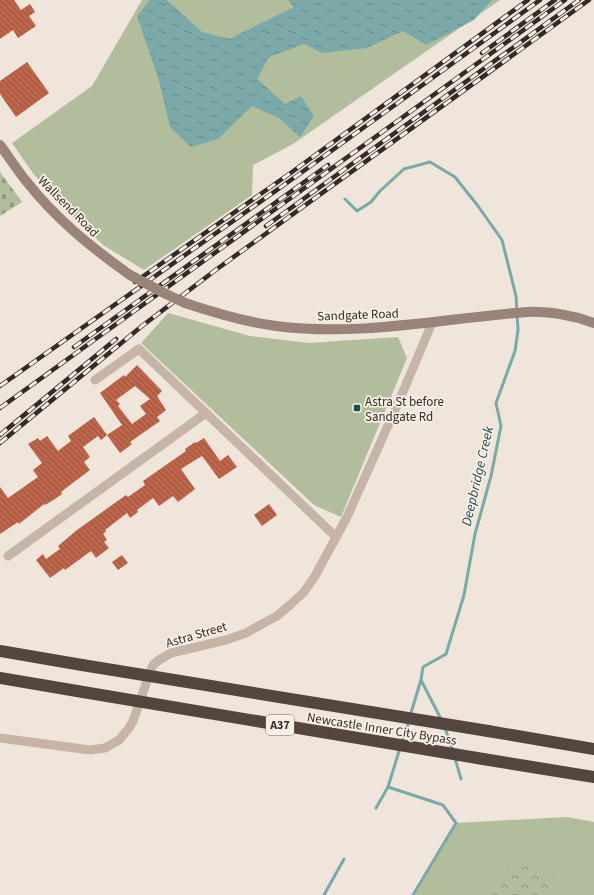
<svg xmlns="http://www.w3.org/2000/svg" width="594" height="895" font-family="'Source Sans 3',sans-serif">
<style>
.green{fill:#b2bd9b}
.forest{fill:url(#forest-crowns)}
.cemetery{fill:url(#cemetery-stones)}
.water{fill:url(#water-ripples)}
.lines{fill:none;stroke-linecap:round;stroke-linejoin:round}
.stream{stroke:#7ba9aa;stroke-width:3}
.building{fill:url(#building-back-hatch);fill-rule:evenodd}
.minor{stroke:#c6b5a7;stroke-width:9}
.secondary{stroke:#9a8479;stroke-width:10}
.motorway{stroke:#54453f;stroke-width:12}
.rail-casing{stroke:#332b27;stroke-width:4.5}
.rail{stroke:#f8efe6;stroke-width:3;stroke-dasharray:9;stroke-linecap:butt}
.secondary-bridge{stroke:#9a8479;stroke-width:10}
.motorway-bridge{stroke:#54453f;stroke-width:12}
.poi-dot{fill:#204f52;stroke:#f8efe6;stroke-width:1.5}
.labels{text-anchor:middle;stroke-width:3.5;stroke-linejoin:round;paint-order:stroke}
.shield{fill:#f8efe6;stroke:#6e6660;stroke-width:1}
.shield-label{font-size:12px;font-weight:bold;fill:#332b27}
.street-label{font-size:13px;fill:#332b27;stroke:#f8efe6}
.poi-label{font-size:13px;fill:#332b27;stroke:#f8efe6;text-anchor:start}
.water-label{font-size:14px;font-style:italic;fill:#204f52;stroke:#f8efe6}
</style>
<defs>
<pattern id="forest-crowns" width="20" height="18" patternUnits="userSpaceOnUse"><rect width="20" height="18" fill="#b2bd9b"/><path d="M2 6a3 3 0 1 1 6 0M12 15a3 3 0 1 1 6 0" fill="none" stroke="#919a7e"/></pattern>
<pattern id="cemetery-stones" width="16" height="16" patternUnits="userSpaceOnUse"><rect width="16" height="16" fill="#b2bd9b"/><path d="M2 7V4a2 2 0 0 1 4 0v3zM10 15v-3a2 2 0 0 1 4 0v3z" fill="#919a7e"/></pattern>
<pattern id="water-ripples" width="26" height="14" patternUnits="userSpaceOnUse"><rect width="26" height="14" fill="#7ba9aa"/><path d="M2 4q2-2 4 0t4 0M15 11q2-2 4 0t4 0" fill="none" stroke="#658a8a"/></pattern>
<pattern id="building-back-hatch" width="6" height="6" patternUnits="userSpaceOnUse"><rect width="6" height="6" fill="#bd654a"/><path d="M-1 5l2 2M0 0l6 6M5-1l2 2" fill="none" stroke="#9a533e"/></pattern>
</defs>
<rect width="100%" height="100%" fill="#efe5da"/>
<g class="green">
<polygon points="142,0 500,0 293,144 253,165 252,195 144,270 103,245 59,203 32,172 12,143 92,86"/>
<polygon points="168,313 250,336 309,343 398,337 407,358 341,517 314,505 141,343"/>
<polygon points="567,817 594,822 594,895 413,895 456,823"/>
</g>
<polygon class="forest" points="513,860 556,879 553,895 491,895"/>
<polygon class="cemetery" points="0,172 22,202 0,216"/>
<polygon class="water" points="150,0 167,0 202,32 229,39 294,7 288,0 492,0 474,20 426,45 403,31 367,48 322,53 304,44 269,57 257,79 285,104 301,96 314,116 300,137 279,118 252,106 218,139 191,147 170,127 159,81 137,16"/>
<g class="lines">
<g class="stream">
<polyline points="345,199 357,211 371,202 380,191 404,169 430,162 455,177 478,206 502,240 516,296 518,330 515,351 496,403 501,426 491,476 475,534 464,595 446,654 423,667 421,680"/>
<polyline points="410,716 421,680 441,719"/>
<polyline points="445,728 453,751"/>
<polyline points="402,742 409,721"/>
<polyline points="400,748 388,787 443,805 456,823 413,895"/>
<polyline points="455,758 461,779"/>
<polyline points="376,808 388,787"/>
<polyline points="324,895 344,859"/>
</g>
</g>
<g class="building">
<polygon points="0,0 14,0 21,10 30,4 35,12 29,16 36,26 18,38 13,30 0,39"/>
<polygon points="27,62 49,93 16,117 0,94 0,81"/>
<path d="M137 365 162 391 157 396 166 410 157 417 160 421 130 442 132 444 120 453 107 435 101 440 98 436 83 447 90 457 84 462 90 470 66 488 61 492 62 494 55 499 45 505 44 504 19 524 18 522 0 534V487L8 498 38 477 33 470 42 463 28 444 38 438 40 441 47 436 58 451 71 441 68 436 94 417 107 435 122 425 100 393 124 375 125 377ZM135 386 150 399 140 406 146 414 132 424 118 406 120 404 116 400Z"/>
<polygon points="204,438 220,461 228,455 237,467 219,479 202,456 197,459 181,469 195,489 178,502 173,496 159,506 153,498 137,510 138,512 130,518 127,513 105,530 106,531 103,534 107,540 104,542 109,548 96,558 91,551 65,570 64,568 50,578 36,560 43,554 46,559 60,549 58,546 77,530 126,495 128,497 145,485 143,481 186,451 185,449 195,442 196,443"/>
<polygon points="269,504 277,515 262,526 254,515"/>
<polygon points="122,555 128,563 118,570 112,562"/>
</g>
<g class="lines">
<g class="minor">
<polyline points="95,380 139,349 336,537"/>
<polyline points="8,556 206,413"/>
<polyline points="0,738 90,750 105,748 119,740 129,728 133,721 150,672 153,665 159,660 171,653 226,640 246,633 262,624 277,616 291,604 304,592 315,576 347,517 399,401 432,323"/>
</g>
<g class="secondary">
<path d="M0 145C9 157 17 170 27 182 56 219 92 248 130 275"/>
<path d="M185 303C215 313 245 322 276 326 361 337 444 318 527 312 551 311 572 315 594 323"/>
</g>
<g class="motorway">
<polyline points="0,651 82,665"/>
<polyline points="0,678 77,691"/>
<polyline points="488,731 594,749"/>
<polyline points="483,759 594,777"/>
</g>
<g class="rail-casing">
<g id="rail">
<polyline points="482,53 555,0"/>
<polyline points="266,226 579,0"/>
<polyline points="135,282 292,172 528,0"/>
<polyline points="74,347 328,165"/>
<polyline points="0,386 298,175 540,0"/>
<polyline points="0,408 565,0"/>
<polyline points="0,435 116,339"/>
<polyline points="0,443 142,326 217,269 589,0"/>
</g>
</g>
<use href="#rail" class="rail"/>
<polyline class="secondary-bridge" points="130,275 166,294 185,303"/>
<g class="motorway-bridge">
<polyline points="82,665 488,731"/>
<polyline points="77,691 483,759"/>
</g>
</g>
<rect class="poi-dot" x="353" y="404" width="8" height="8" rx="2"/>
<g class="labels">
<rect class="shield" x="266" y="715" width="28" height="20" rx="3"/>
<g class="shield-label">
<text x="280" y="729">A37</text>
</g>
<g class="street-label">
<text transform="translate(69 206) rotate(45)" y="5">Wallsend Road</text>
<text transform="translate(358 314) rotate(-2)" y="5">Sandgate Road</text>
<text transform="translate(196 634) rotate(-16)" y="5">Astra Street</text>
<text transform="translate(382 728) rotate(9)" y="5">Newcastle Inner City Bypass</text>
</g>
<g class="poi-label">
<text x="365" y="406">Astra St before<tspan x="365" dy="15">Sandgate Rd</tspan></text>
</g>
<g class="water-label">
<text transform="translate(477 476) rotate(-77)" y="5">Deepbridge Creek</text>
</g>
</g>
</svg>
